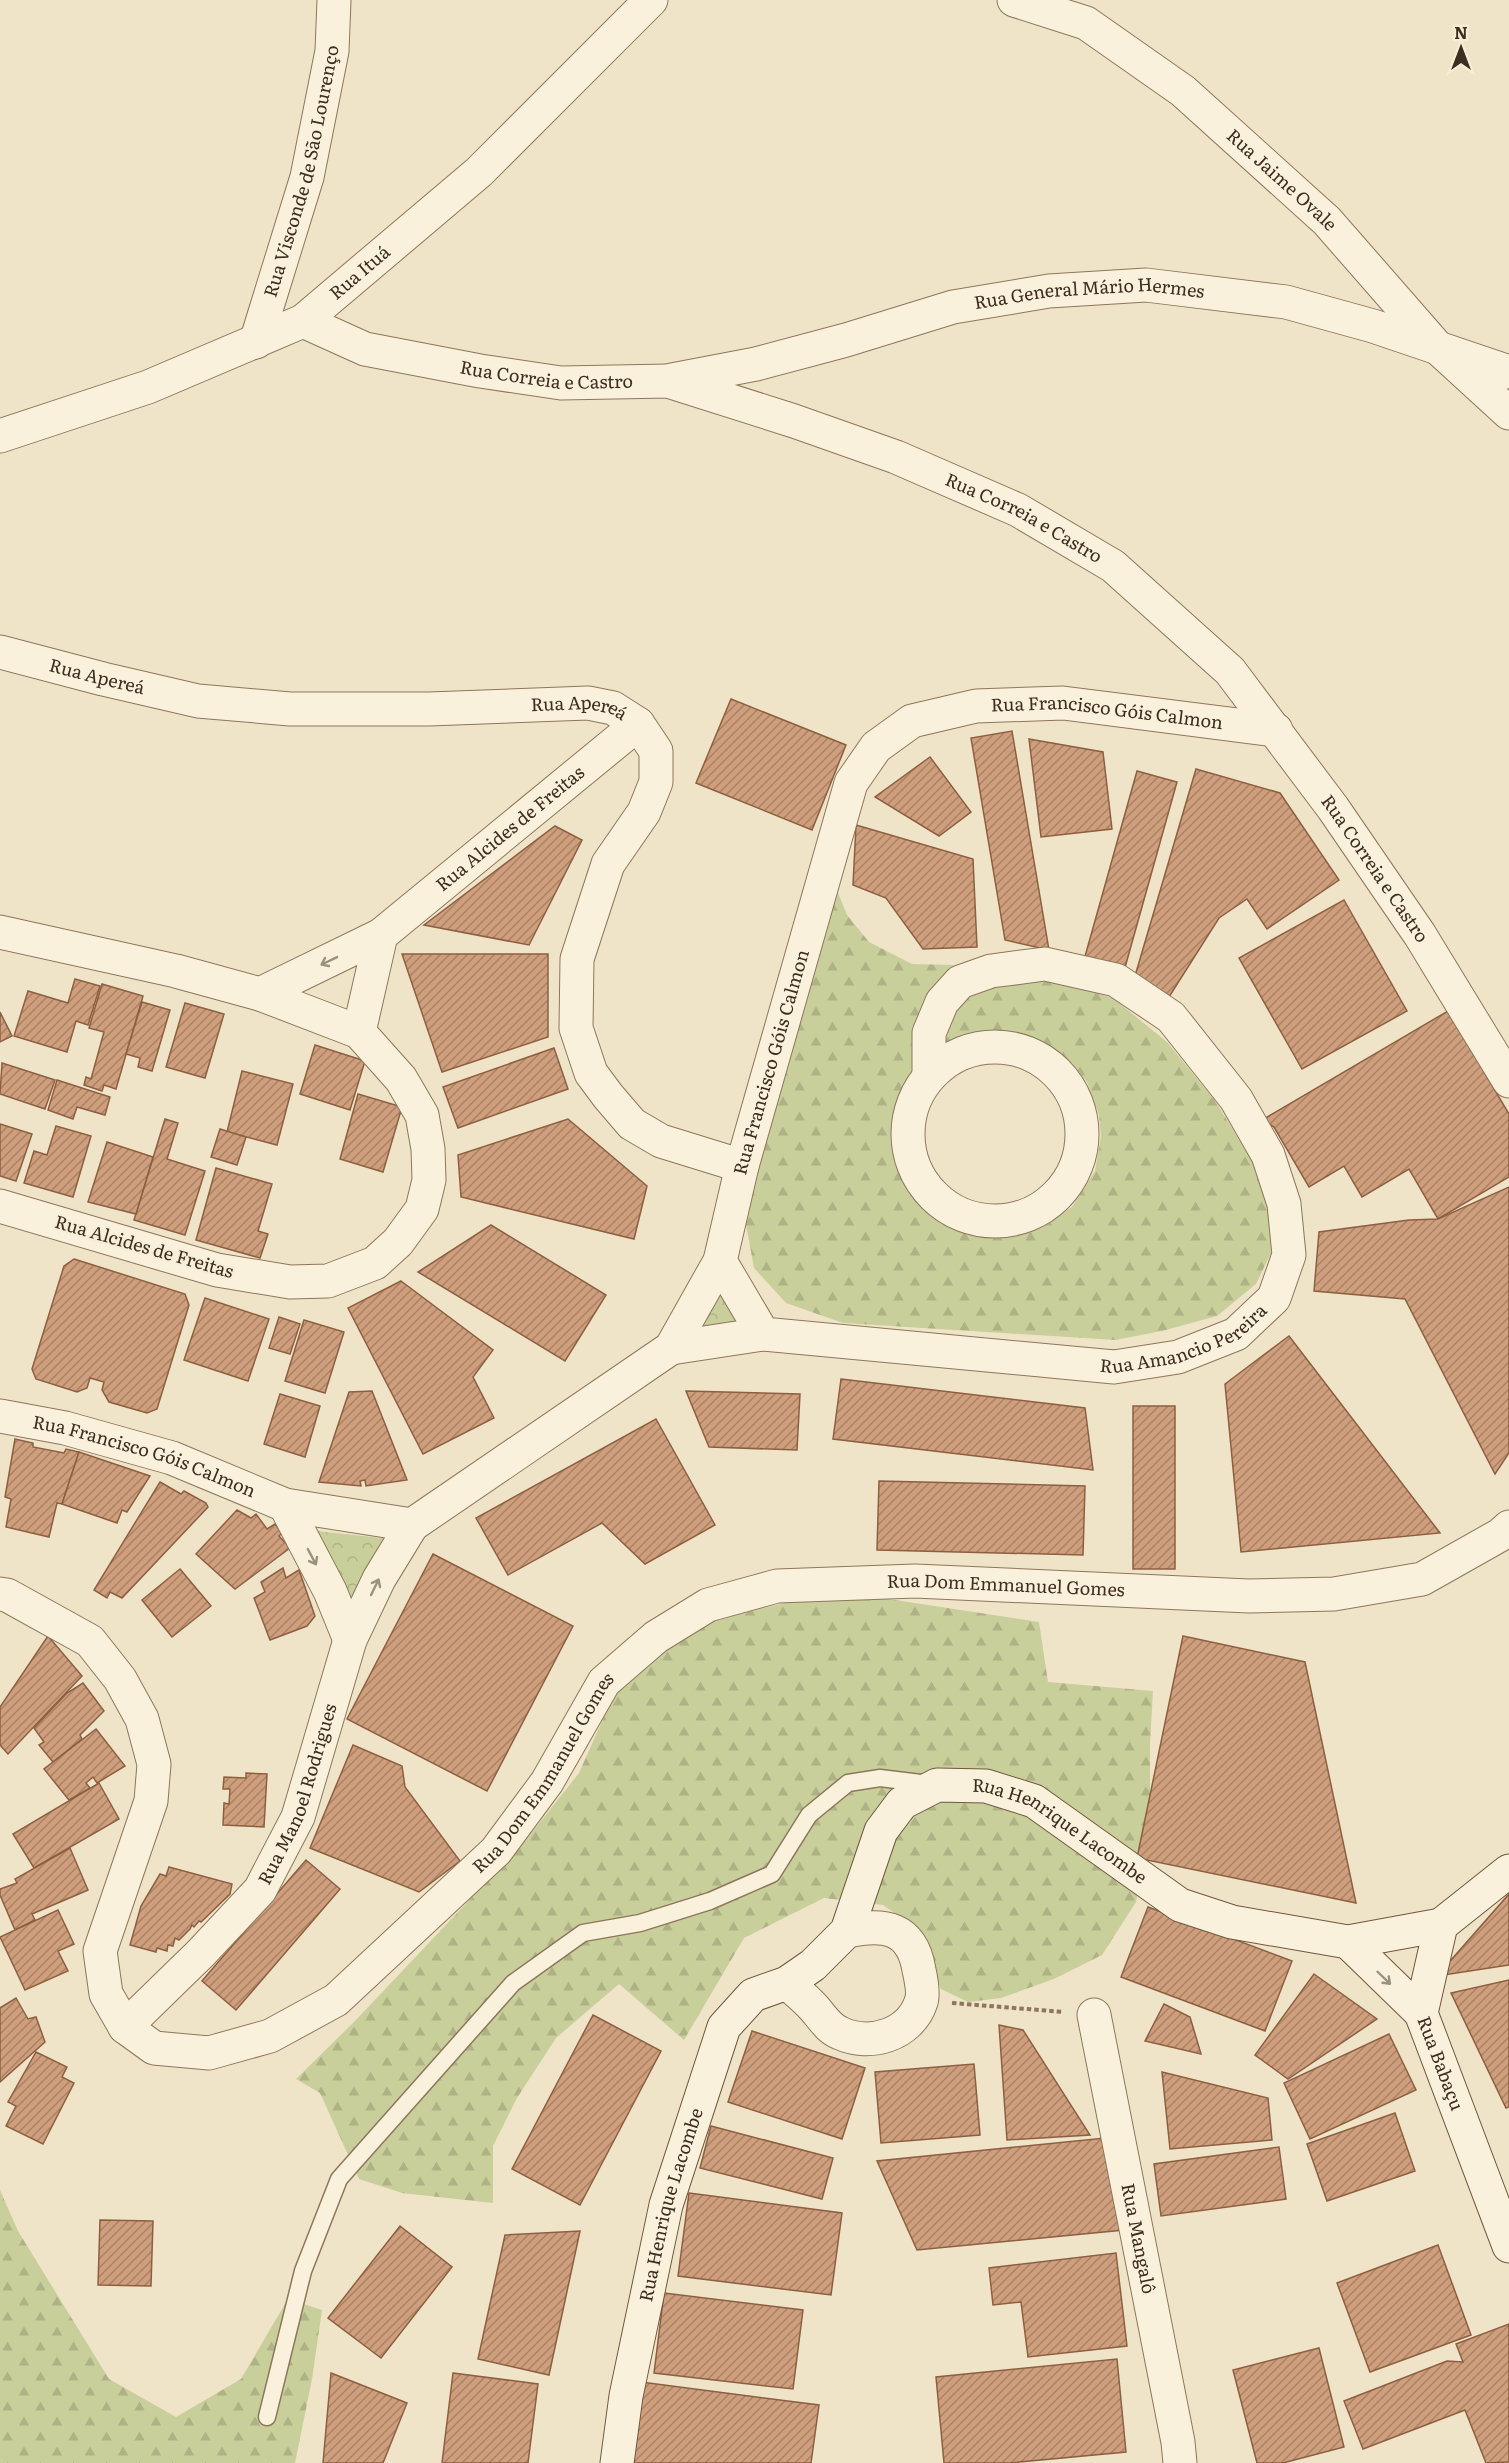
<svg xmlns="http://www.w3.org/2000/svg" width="1509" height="2463" font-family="Literata,serif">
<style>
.forest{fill:url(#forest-firs)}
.park{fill:url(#park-crowns)}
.building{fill:url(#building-hatch);stroke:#8d5f41;stroke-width:1.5}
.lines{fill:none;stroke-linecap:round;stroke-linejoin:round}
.lane-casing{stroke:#8d765c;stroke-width:19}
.street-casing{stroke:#8d765c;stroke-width:35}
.secondary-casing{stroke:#6f573f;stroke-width:35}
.path{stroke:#8d765c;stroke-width:4;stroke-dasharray:4.5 3;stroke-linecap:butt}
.lane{stroke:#faf1dc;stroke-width:16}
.street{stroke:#faf1dc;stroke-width:33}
.secondary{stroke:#faf1dc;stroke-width:33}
.oneway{stroke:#9c907e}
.labels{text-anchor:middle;stroke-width:4.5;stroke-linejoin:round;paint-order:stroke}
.street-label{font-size:18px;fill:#3d2e20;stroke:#f7eed8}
</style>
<defs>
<pattern id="forest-firs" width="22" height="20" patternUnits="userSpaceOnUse" patternTransform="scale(1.5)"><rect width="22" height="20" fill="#c9cf9b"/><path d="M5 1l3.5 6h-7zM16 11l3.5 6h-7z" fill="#aeb285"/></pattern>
<pattern id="park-crowns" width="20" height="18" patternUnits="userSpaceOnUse" patternTransform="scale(1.5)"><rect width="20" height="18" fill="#c9cf9b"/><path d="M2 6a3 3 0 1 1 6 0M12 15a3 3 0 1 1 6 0" fill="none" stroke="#aeb285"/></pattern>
<pattern id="building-hatch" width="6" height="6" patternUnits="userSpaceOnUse" patternTransform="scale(1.5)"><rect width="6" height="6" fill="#cf9f7d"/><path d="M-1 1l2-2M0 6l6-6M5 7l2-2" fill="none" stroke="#a98266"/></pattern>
</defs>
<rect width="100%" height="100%" fill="#f0e4c8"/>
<g class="forest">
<polygon points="834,883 847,915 869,942 912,964 954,965 926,996 911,1079 897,1112 895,1147 901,1170 918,1201 946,1224 993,1238 1042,1228 1072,1207 1095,1171 1101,1136 1099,1115 1087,1082 1072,1063 1043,1042 1025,1036 989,1032 943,1048 953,1015 976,989 1036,976 1113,998 1167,1042 1216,1102 1254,1164 1270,1212 1271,1253 1256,1284 1217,1316 1162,1331 1115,1340 843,1323 786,1303 754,1268 745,1219"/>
<polygon points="882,1598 1039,1622 1048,1682 1153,1691 1150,1745 1150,1836 1136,1902 1102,1955 1054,1979 1001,1998 968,2002 941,1989 914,1927 883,1905 824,1898 744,1938 684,2040 619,1984 556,2038 517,2098 493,2146 493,2203 402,2193 359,2179 320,2093 296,2079 354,2022 526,1840 579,1773 623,1674 703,1623 793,1601"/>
<polygon points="0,2190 18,2231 109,2379 176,2417 241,2379 288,2299 322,2310 312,2379 295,2463 0,2463"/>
</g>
<g class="park">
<polygon points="715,1287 743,1325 688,1332"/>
<polygon points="308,1530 391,1539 352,1608"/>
</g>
<g class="building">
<polygon points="731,699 846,745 812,830 696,783"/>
<polygon points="1012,731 1049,950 1005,940 971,738"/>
<polygon points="1029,739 1103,752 1112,829 1041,837"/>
<polygon points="930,757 971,812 939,836 875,797"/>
<polygon points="1196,769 1280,793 1339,880 1267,929 1247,899 1219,918 1169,997 1135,976"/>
<polygon points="1137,771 1177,782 1124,971 1084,960"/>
<polygon points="856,825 973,859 977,947 923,949 886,898 853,885"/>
<polygon points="555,826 582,840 529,945 424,925"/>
<polygon points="1344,900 1407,1011 1302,1069 1239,958"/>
<polygon points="402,954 548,954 548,1037 442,1072"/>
<polygon points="75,979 100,986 88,1025 76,1021 67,1052 14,1036 28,991 68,1003"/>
<polygon points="102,984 143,996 116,1089 104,1085 102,1091 84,1085 86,1077 91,1079 104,1032 89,1028"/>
<polygon points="142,1002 170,1010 152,1071 138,1067 140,1058 126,1054"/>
<polygon points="185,1003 224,1014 205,1078 166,1067"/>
<polygon points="1448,1011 1509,1114 1509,1177 1438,1219 1409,1169 1362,1197 1344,1166 1309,1187 1274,1127 1262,1120"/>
<polygon points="0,1012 12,1036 0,1042"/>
<polygon points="315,1045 365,1061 350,1110 300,1094"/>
<polygon points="554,1048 568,1089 458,1128 443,1087"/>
<polygon points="2,1063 55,1080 45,1109 0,1094"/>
<polygon points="242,1071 293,1084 277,1145 227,1132"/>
<polygon points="57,1080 110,1097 105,1115 77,1107 73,1119 48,1110"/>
<polygon points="358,1094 402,1107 383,1172 340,1159"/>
<polygon points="165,1119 178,1123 167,1159 205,1171 185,1235 134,1220"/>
<polygon points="568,1119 647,1186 634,1239 461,1197 458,1155"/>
<polygon points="0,1124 32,1134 16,1181 0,1176"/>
<polygon points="56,1126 91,1136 73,1197 24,1183 34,1151 47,1155"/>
<polygon points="220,1129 246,1137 237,1165 211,1157"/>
<polygon points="107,1142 153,1157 136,1214 88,1202"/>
<polygon points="216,1168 272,1184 258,1231 268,1234 260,1258 196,1240"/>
<polygon points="1509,1187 1509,1453 1495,1474 1405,1299 1314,1291 1319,1232 1409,1220 1438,1219"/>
<polygon points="491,1225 606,1295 565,1361 418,1272"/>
<polygon points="74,1259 185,1294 189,1305 157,1409 147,1413 109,1402 102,1390 104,1382 90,1378 87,1388 77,1392 36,1379 32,1369 64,1266"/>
<polygon points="401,1281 493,1350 473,1377 494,1418 423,1454 348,1308"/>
<polygon points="205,1298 269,1319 248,1381 184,1360"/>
<polygon points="279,1317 300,1324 290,1354 269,1348"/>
<polygon points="304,1320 344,1332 325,1393 285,1381"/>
<polygon points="1289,1336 1440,1533 1241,1552 1225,1384"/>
<polygon points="841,1379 1085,1408 1093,1470 833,1439"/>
<polygon points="372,1391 407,1480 366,1486 365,1480 360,1481 361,1486 319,1482 349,1392"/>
<polygon points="686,1391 800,1394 797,1450 709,1447"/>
<polygon points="280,1394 320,1406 305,1457 264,1444"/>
<rect x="1133" y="1406" width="42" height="163"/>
<polygon points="656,1419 715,1525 645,1564 602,1523 508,1575 476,1518"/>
<polygon points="15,1439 33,1443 33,1447 64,1453 66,1449 79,1452 62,1504 57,1503 49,1537 6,1527 11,1499 5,1497"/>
<polygon points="79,1452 150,1476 127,1512 122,1510 117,1523 62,1504"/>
<polygon points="879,1481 1085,1486 1083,1555 877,1550"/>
<polygon points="160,1482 181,1494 184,1491 206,1503 208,1507 122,1598 110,1592 107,1598 94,1590"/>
<polygon points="237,1510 251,1518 256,1514 267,1529 275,1524 282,1533 279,1536 290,1548 235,1589 196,1554"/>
<polygon points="433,1554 573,1626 487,1791 347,1719"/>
<polygon points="283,1568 286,1578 299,1570 315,1616 307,1626 270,1640 254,1598 265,1592 261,1582"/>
<polygon points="180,1569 211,1606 172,1637 142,1600"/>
<polygon points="48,1636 82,1676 8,1754 0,1745 0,1707"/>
<polygon points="1183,1636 1305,1662 1356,1903 1137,1858"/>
<polygon points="83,1683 104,1711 80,1735 82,1739 53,1762 39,1745 44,1742 34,1728 67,1693"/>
<polygon points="96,1729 125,1766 97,1783 93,1777 86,1783 90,1788 69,1800 44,1769"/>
<polygon points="353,1745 402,1766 405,1787 460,1861 419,1892 310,1848"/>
<polygon points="246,1773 267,1774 264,1827 223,1825 224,1803 229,1804 230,1789 223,1789 224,1777 246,1778"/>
<polygon points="99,1783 119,1819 34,1868 13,1834"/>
<polygon points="70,1848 88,1890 32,1914 35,1920 15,1930 0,1895 0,1889 17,1883 15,1879"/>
<polygon points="306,1860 340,1889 236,2010 202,1981"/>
<polygon points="169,1867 232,1884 230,1894 201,1922 199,1921 194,1927 192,1925 190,1929 179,1940 175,1938 173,1946 168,1945 167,1951 157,1948 156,1952 130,1945 141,1906 160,1874 166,1876"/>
<polygon points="1509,1894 1509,1965 1437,1976"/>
<polygon points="1148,1907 1292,1961 1265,2031 1121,1977"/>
<polygon points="58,1910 74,1944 58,1951 68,1971 25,1990 0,1937"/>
<polygon points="1314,1974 1377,2019 1288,2079 1255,2055"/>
<polygon points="1509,1980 1509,2107 1506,2108 1451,1993"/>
<polygon points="16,1998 28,2019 36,2017 45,2042 0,2082 0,2008"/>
<polygon points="1164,2004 1190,2017 1201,2054 1145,2041"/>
<polygon points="593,2015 661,2051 580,2205 512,2169"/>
<polygon points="999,2025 1023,2030 1090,2135 1007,2140"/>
<polygon points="752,2031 865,2068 842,2139 728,2102"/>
<polygon points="1389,2034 1416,2090 1310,2139 1284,2083"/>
<polygon points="36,2052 67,2067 62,2077 74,2083 43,2144 6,2126 16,2106 8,2102"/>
<polygon points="974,2064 980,2135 881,2143 875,2072"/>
<polygon points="1162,2072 1268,2098 1272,2140 1170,2149"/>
<polygon points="1395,2113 1415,2171 1327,2201 1307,2144"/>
<polygon points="711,2126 833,2158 822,2199 700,2168"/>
<polygon points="1115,2137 1124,2230 917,2250 877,2161"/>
<polygon points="1279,2147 1286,2199 1161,2216 1154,2164"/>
<polygon points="689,2193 842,2213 831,2295 678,2276"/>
<polygon points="100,2220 153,2221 151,2286 98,2285"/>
<polygon points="400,2226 452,2267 381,2358 328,2318"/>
<polygon points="580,2231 549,2375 478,2359 505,2235"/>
<polygon points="1438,2245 1471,2335 1370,2372 1337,2283"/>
<polygon points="1116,2253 1127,2346 1028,2357 1021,2302 993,2305 989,2268"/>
<polygon points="664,2293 803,2310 793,2389 654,2373"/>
<polygon points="1509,2324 1509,2462 1486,2463 1465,2410 1363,2449 1344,2401 1447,2361 1463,2362 1456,2344"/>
<polygon points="1319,2348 1344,2447 1283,2463 1257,2463 1233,2370"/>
<polygon points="1117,2359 1126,2452 1009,2463 944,2463 936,2377"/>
<polygon points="331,2373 407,2403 383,2463 323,2463"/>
<polygon points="453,2373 538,2384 528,2463 442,2463"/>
<polygon points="641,2382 819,2405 811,2463 631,2463"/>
</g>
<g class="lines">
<g class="lane-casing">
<polyline id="lane" points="267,2417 303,2271 339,2179 513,1983 583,1933 640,1923 710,1901 772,1874 809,1815 848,1783 880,1778 929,1784"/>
</g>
<g class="street-casing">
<g id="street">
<path id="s1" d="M1014 0 1086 23 1183 91 1327 221 1438 348 1509 413"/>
<path id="s2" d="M303 321 365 349 480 371 561 383 668 381 794 421 896 457 1018 510 1113 566 1230 671 1333 808 1420 935 1509 1081"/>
<path id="s3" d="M256 342 307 177 332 51 334 0"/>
<path id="s4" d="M672 380 756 364 846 340 953 307 1049 291 1146 285 1286 302 1373 326 1509 372"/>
<path id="s5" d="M0 436 148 387 303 321 479 172 651 0"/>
<path id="s6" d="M0 652 103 679 198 701 290 709H429L588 703 613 708 638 724 656 751V782L644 812 608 864 577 959 576 1028 591 1073 608 1096 632 1124 661 1141 742 1166"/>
<polyline points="0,932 176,971 260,994 359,1032 401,1079 422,1115 428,1149 429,1180 422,1209 398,1242 375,1263 328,1281 290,1282 217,1270 0,1206"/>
<path id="s7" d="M260 994 381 935 638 724"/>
<polyline points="359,1032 381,935"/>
<circle cx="995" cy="1134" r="87"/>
<path id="s8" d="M720 1261 763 1334 1114 1367 1178 1357 1236 1334 1274 1298 1289 1255 1284 1204 1268 1155 1236 1099 1171 1017 1116 980 1045 964 991 971 960 982 942 1002 929 1033V1076"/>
<polyline points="671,1348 763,1334"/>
<path id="s9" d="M0 1416 65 1428 172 1458 285 1505 412 1525 671 1348 720 1261 742 1166 851 783 876 747 912 721 976 706 1063 703 1276 730"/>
<polyline points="285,1505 330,1591 350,1640"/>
<path id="s10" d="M0 1594 7 1595 90 1641 120 1679 142 1719 154 1764 151 1801 100 1951 106 1994 125 2027 154 2048 209 2053 270 2036 336 2000 496 1851 547 1782 604 1682 656 1637 708 1605 777 1586 915 1581 1249 1596 1334 1594 1422 1579 1500 1535 1509 1527"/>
<path d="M787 1983C796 1991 806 1999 814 2008 823 2018 828 2028 840 2033 870 2047 910 2035 921 2002 924 1994 921 1979 919 1970 912 1927 884 1923 847 1931"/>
<path id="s11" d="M1094 2015 1178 2442 1180 2463"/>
<path id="s12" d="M125 2027 201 1953 260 1890 298 1817 350 1640 379 1579 412 1525"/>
</g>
</g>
<g class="secondary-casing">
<g id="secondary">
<path id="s13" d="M1509 1871 1441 1925 1421 2013 1509 2246"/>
<polyline points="1348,1942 1421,2013"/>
<path id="s14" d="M617 2463 626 2396 666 2205 724 2027 753 1995 787 1983 813 1965 847 1931 881 1831 902 1803 937 1785 986 1786 1034 1801 1180 1905 1232 1922 1348 1942 1441 1925"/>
</g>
</g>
<polyline class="path" points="952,2003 1064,2012"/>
<use href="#lane" class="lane"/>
<use href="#street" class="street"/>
<use href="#secondary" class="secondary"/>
</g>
<defs><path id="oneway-shaft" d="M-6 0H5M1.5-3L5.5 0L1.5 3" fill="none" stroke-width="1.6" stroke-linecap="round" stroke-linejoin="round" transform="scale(1.5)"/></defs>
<g class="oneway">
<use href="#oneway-shaft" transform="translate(329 961) rotate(154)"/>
<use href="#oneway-shaft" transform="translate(312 1557) rotate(62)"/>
<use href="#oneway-shaft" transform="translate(375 1587) rotate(-64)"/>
<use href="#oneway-shaft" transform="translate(1384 1978) rotate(44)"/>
</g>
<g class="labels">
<g class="street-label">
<text dy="6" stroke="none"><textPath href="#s3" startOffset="177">Rua Visconde de São Lourenço</textPath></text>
<text dy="6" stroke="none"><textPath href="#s1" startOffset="327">Rua Jaime Ovale</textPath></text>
<text dy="6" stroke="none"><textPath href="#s5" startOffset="399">Rua Ituá</textPath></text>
<text dy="6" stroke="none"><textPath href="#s4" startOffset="428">Rua General Mário Hermes</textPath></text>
<text dy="6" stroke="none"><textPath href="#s2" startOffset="252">Rua Correia e Castro</textPath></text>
<text dy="6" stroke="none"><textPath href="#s2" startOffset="756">Rua Correia e Castro</textPath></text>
<text dy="6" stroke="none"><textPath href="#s6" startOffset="100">Rua Apereá</textPath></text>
<text dy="6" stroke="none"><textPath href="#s6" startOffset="586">Rua Apereá</textPath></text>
<text dy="6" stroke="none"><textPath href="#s9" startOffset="1623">Rua Francisco Góis Calmon</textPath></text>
<text dy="6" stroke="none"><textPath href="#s7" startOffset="302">Rua Alcides de Freitas</textPath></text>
<text dy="6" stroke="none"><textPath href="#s2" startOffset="1260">Rua Correia e Castro</textPath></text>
<text dy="6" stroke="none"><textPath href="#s9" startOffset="1047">Rua Francisco Góis Calmon</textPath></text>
<text transform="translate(144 1247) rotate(16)" y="6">Rua Alcides de Freitas</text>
<text dy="6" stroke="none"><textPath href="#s8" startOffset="513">Rua Amancio Pereira</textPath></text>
<text dy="6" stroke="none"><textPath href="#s9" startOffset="150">Rua Francisco Góis Calmon</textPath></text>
<text dy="6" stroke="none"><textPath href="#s10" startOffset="1599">Rua Dom Emmanuel Gomes</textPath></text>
<text dy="6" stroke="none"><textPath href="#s10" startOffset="1059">Rua Dom Emmanuel Gomes</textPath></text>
<text dy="6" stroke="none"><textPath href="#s12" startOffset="296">Rua Manoel Rodrigues</textPath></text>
<text dy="6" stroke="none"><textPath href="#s14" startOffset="924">Rua Henrique Lacombe</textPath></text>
<text dy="6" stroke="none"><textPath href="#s13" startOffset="231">Rua Babaçu</textPath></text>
<text dy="6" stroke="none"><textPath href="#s14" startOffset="264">Rua Henrique Lacombe</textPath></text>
<text dy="6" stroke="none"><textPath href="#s11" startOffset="228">Rua Mangalô</textPath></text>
</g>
</g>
<g transform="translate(1461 48)" stroke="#f7eed8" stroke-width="4.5" paint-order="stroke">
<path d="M0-4.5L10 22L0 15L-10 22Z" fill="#3d2e20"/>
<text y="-9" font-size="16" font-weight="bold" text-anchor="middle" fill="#3d2e20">N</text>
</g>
</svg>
